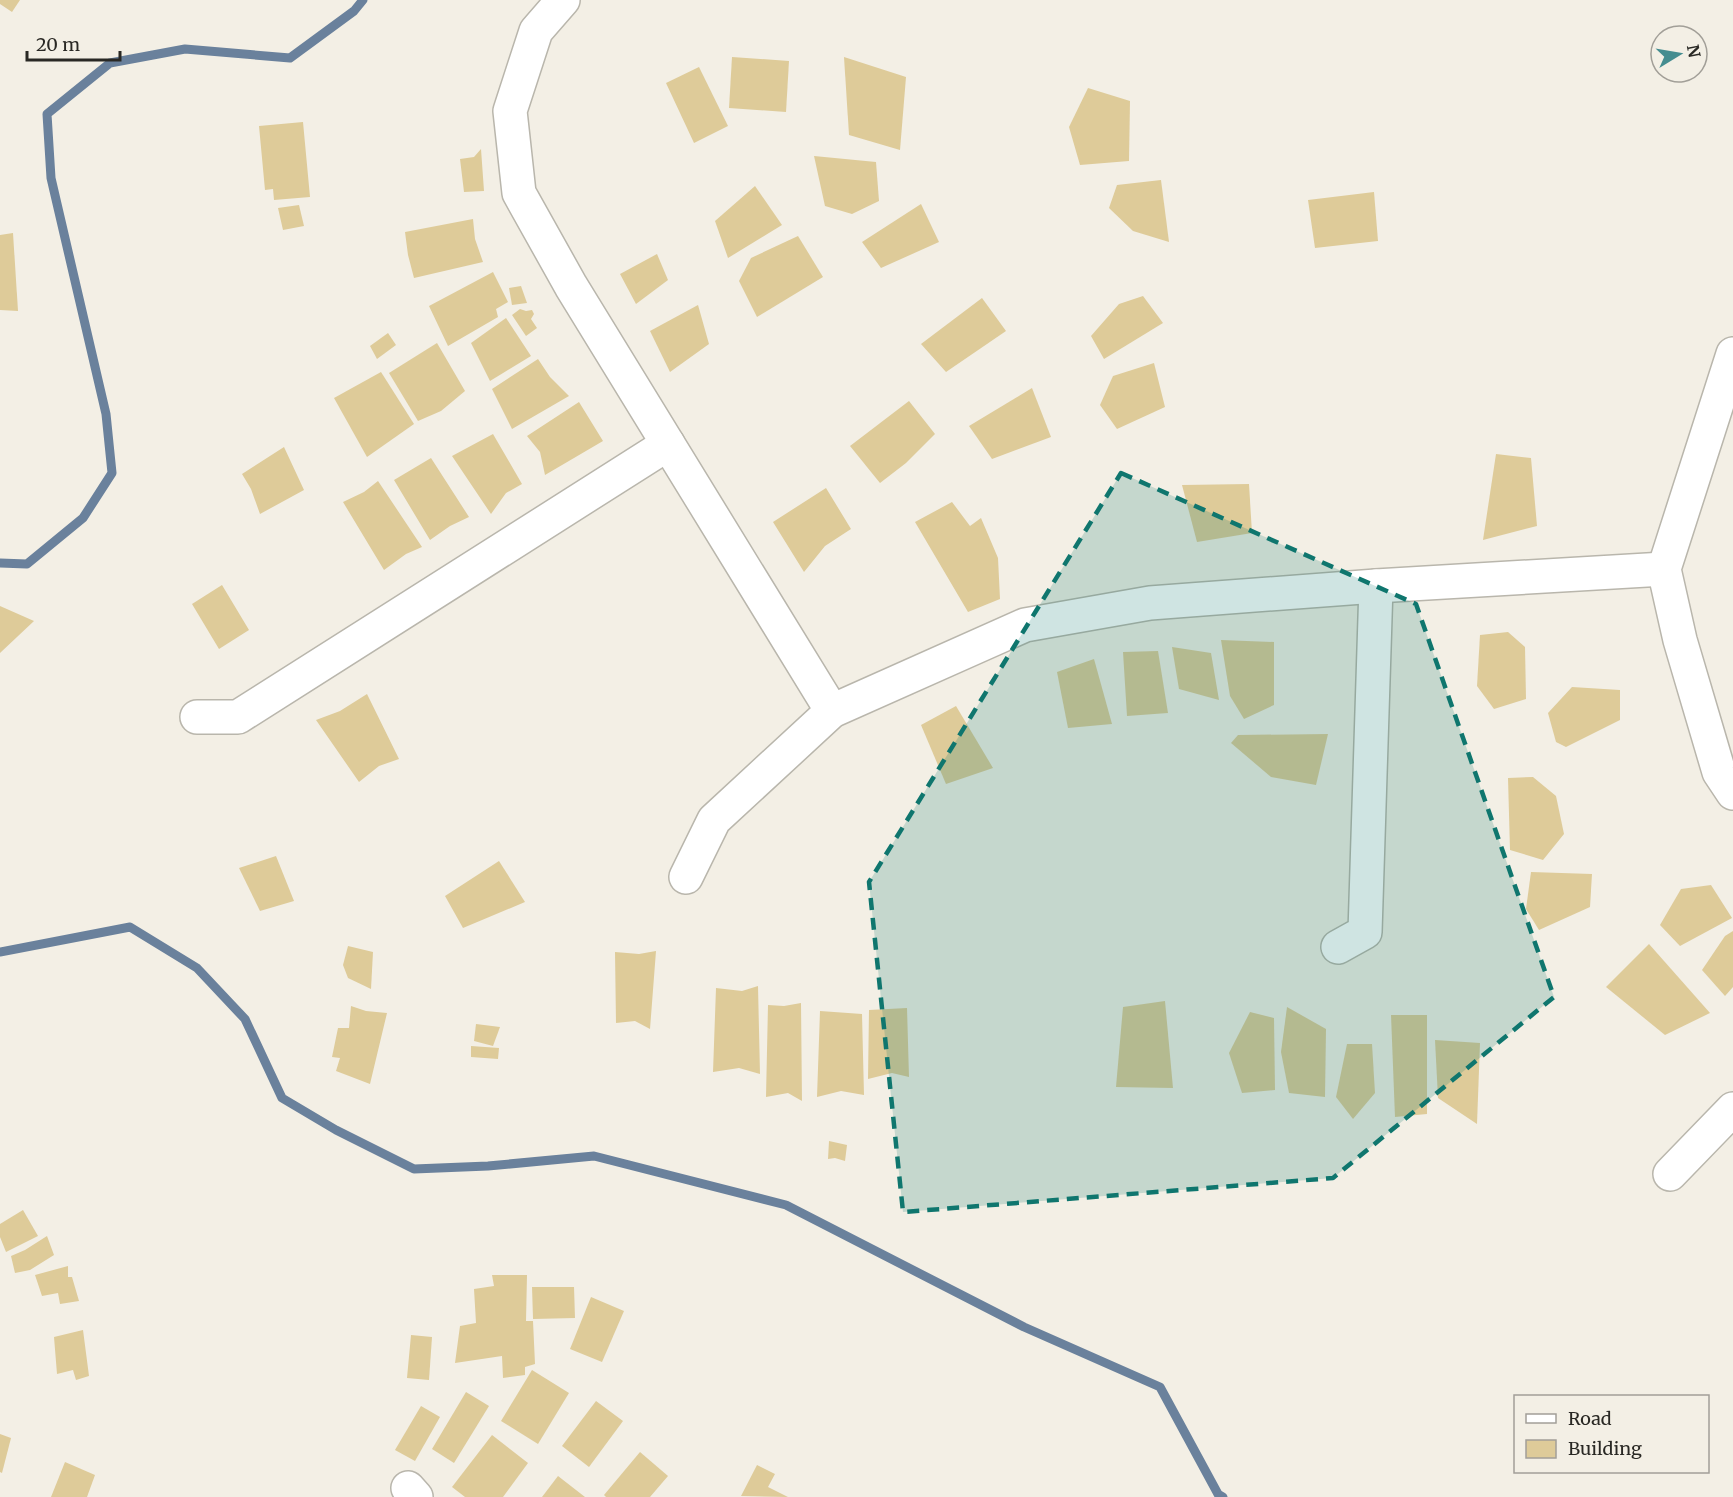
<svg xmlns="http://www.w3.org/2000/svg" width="1733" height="1497" font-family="Merriweather,serif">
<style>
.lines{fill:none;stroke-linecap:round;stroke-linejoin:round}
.stream{stroke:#6a819c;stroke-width:9}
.building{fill:#decb99}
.minor-casing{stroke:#b9b6ac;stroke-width:36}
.minor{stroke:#fff;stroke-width:33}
.marked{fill:#0f766e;fill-opacity:0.2;stroke:#0f766e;stroke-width:4.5;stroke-dasharray:12 8;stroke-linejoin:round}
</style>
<rect width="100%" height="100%" fill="#f3efe5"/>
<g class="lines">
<g class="stream">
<polyline points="0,563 27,564 83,518 112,473 106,414 51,178 47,114 110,63 185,49 290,58 354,11 363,0"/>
<polyline points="0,952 130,927 197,968 245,1019 282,1098 336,1130 414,1169 488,1166 594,1156 786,1205 1024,1327 1160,1387 1218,1494 1223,1497"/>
</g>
</g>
<g class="building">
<polygon points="0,0 20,0 12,12 0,4"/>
<polygon points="732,57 789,61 786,112 729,108"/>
<polygon points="844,57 906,77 900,150 849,135"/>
<polygon points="699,67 728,126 694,143 666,83"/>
<polygon points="1088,88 1130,101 1129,161 1080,165 1069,127"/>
<polygon points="303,122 310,197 274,200 273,189 265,190 259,126"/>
<polygon points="481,149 484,191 464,192 460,159 474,157"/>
<polygon points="814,156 876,162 879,201 852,214 825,206"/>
<polygon points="1161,180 1169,242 1133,231 1109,208 1117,185"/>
<polygon points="755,186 782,225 728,258 715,221"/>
<polygon points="1374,192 1378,241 1315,248 1308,200"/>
<polygon points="921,204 939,242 881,268 862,242"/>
<polygon points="299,205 304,226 283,230 278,208"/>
<polygon points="473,219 475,239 483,262 414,278 408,255 405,232"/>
<polygon points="13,233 18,311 0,310 0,235"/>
<polygon points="798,236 823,277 757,317 739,281 751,258"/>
<polygon points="657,254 668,280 636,304 620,274"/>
<polygon points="493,272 508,302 496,309 498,317 448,346 429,306"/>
<polygon points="521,286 527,303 512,305 509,288"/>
<polygon points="1143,296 1163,323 1104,359 1091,336 1119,304"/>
<polygon points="982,298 1006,331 946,372 921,344"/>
<polygon points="698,305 709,344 670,372 650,331"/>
<polygon points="520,309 526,311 532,310 534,314 531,319 537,328 526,336 512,315"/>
<polygon points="506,318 531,356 490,381 471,343"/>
<polygon points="388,333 396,345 377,359 370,346"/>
<polygon points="437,343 465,391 441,411 418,421 389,373"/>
<polygon points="538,359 550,377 569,396 512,429 492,389"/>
<polygon points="1154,363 1165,407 1117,429 1100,405 1113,376"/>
<polygon points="381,372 414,424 367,457 334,398"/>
<polygon points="1032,388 1051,437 992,459 969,426"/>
<polygon points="909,401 935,434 906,463 880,483 850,446"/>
<polygon points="579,402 603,441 545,475 540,452 527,436"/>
<polygon points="493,434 522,484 506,493 491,514 452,456"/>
<polygon points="284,447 304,490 260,514 251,489 242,474"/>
<polygon points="1496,454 1531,458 1537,526 1483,540"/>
<polygon points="431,458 469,517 450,526 430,540 394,480"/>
<polygon points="378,481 422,547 406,554 384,570 343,502 364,492"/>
<polygon points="1249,484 1252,533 1197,542 1182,485"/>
<polygon points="826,488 851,529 825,546 804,572 773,522"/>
<polygon points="952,502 970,526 981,518 998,558 1000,599 968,612 915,522"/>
<polygon points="222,585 249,630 219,649 192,604"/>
<polygon points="0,606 34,621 0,653"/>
<polygon points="1508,632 1525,647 1526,699 1494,709 1477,686 1480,635"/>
<polygon points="1221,640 1274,642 1274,705 1244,719 1230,696"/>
<polygon points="1172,647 1211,653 1219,700 1179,689"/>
<polygon points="1158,651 1168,713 1127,716 1123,652"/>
<polygon points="1094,659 1112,724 1068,728 1057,672"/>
<polygon points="1572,687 1620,690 1620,720 1566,747 1556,742 1548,713"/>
<polygon points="367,694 399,759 379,766 359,782 316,720 340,711"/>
<polygon points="956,706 993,768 946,784 921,725"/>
<polygon points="1328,734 1316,785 1271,777 1231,743 1238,735"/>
<polygon points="1533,777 1556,796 1564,834 1543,860 1510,850 1508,778"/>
<polygon points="276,856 294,901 260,911 239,868"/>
<polygon points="499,861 525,902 463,928 445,896"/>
<polygon points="1531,872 1592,874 1590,907 1539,930 1526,909"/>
<polygon points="1711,885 1732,918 1680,946 1660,925 1681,889"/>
<polygon points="1733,931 1733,987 1725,996 1702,970 1725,936"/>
<polygon points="1649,944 1710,1013 1665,1035 1606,987"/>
<polygon points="348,946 373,952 371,989 348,978 343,965"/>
<polygon points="656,951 650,1029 635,1021 616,1023 615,952 639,954"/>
<polygon points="758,986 760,1074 739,1068 713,1072 716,988 742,991"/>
<polygon points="1165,1001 1173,1088 1116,1087 1123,1007"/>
<polygon points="801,1003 802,1101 788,1093 766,1097 768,1005 784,1006"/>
<polygon points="351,1006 366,1011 387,1013 370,1084 336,1071 340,1058 332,1057 338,1028 349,1028"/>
<polygon points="1287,1007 1326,1029 1325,1097 1289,1093 1281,1052"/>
<polygon points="907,1008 909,1077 892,1073 868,1079 869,1010"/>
<polygon points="820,1011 862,1014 864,1095 841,1091 817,1097"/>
<polygon points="1250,1012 1274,1018 1275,1090 1242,1093 1229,1053"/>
<polygon points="1391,1015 1427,1015 1427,1114 1395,1117"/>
<polygon points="476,1024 500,1027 493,1046 474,1041"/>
<polygon points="1435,1040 1480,1043 1477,1124 1438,1098"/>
<polygon points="1347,1044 1372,1044 1375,1093 1353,1119 1336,1097"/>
<polygon points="471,1046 499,1048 498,1059 471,1057"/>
<polygon points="829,1141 847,1145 845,1161 835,1158 828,1159"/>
<polygon points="23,1210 38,1236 6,1252 0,1237 0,1224"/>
<polygon points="47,1236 54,1255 30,1270 15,1273 11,1256 25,1250"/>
<polygon points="68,1266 68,1277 72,1277 79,1301 60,1304 58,1293 42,1296 35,1275"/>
<polygon points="492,1275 527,1275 526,1321 533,1321 535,1364 525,1367 525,1375 503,1378 502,1356 455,1363 460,1326 476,1323 474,1289 494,1286"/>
<polygon points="532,1287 574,1287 575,1318 533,1319"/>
<polygon points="591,1297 624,1311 602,1362 570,1349"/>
<polygon points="83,1330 89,1376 76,1380 73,1370 57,1374 54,1337"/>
<polygon points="411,1335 432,1337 429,1380 407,1378"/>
<polygon points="532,1370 569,1393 538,1444 501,1421"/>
<polygon points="466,1392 489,1406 454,1463 432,1449"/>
<polygon points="596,1401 623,1421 589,1467 562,1446"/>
<polygon points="421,1406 440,1417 415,1461 395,1450"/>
<polygon points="0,1434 11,1438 2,1473 0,1472"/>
<polygon points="492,1435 528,1463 503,1497 465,1497 452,1487"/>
<polygon points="640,1452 668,1476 650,1497 606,1497 604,1495"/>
<polygon points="65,1462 95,1475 87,1497 51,1497"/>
<polygon points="757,1465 775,1474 768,1487 788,1497 741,1496"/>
<polygon points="558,1476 585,1497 542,1497"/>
</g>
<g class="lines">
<g class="minor-casing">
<g id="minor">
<polyline points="563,0 536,31 510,111 519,193 571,286 832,711"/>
<polyline points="1733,354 1664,569 1680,640 1719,772 1733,793"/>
<polyline points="197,717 238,717 668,444"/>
<polyline points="686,877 714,820 832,711 1025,625 1150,603 1376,586 1664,569"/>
<polyline points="1338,947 1365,932 1376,586"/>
<polyline points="1670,1174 1733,1109"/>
<polyline points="408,1488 416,1497"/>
</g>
</g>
<use href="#minor" class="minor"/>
</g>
<path class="marked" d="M1121 473 1416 604 1554 997 1333 1178 903 1212 869 882Z"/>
<rect x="1514" y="1395" width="195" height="78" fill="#f3efe5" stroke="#a29f98" stroke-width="1.5"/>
<rect x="1526" y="1414" width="30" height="9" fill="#ffffff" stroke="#a29f98" stroke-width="1.5"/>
<text x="1568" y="1425" font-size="18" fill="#292824">Road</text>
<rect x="1526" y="1440" width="30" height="18" fill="#decb99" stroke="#a29f98" stroke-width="1.5"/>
<text x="1568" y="1455" font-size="18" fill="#292824">Building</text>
<g transform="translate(1679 54) rotate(79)"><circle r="28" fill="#f3efe5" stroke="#a29f98" stroke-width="1.5"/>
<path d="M0-4.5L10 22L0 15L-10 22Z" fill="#458d90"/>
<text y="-9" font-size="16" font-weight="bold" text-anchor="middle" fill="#292824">N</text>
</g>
<path d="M27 51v9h93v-9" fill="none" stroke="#292824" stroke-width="3"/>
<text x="36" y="51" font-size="18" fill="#292824" stroke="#f3efe5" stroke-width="4.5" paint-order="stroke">20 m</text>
</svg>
